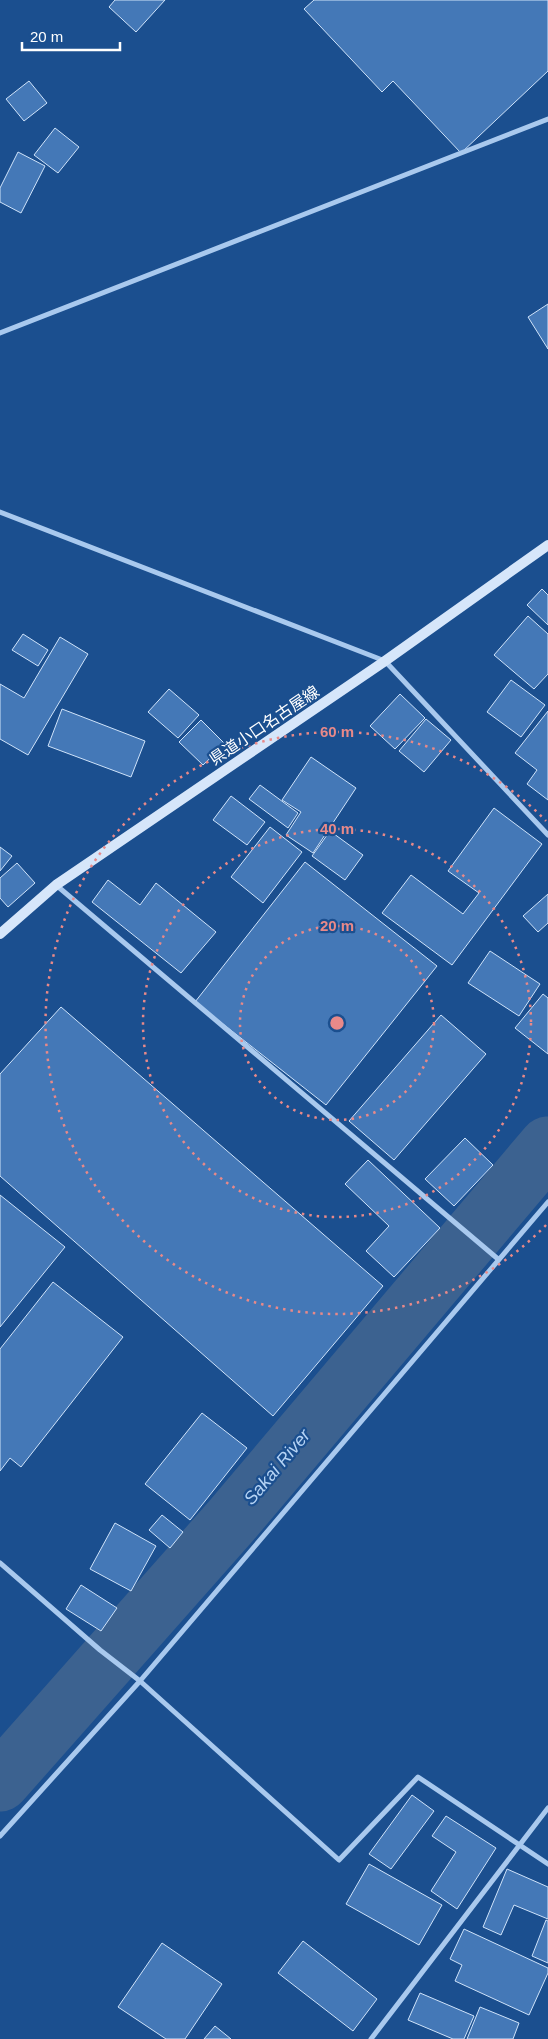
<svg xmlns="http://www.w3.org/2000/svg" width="548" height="2039" font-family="Helvetica,'Noto Sans JP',sans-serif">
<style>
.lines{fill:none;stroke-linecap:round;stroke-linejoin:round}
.river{stroke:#3c6290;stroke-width:59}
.building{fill:#4478b7;stroke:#cfe3fa}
.minor{stroke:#a9c9ee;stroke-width:5}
.secondary{stroke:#d6e6fa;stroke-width:10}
.ring{fill:none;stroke:#e88989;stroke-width:2.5;stroke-dasharray:2.5 5}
.labels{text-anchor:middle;stroke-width:4.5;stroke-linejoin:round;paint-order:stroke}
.street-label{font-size:16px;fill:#fff;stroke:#1b4f8f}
.water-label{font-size:18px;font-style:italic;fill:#b5d3f5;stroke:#1b4f8f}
.centre{fill:#e88989;stroke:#1b4f8f;stroke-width:2.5}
.ring-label{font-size:15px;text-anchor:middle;font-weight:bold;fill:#e88989;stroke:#1b4f8f;stroke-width:4.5;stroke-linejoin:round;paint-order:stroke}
</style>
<rect width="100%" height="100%" fill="#1b4f8f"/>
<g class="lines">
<polyline class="river" points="0,1782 231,1521 548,1146"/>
</g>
<g class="building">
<polygon points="115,0 165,0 136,32 109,7"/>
<polygon points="314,0 548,0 548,71 461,153 393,81 382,92 304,9"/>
<polygon points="29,81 47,103 24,121 6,99"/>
<polygon points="55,128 79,147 58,173 34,155"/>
<polygon points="18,152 45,166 21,213 0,202 0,188"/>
<polygon points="548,304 548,349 528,317"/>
<polygon points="542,589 548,595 548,625 527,605"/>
<polygon points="528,616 548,634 548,674 534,689 494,655"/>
<polygon points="23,634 48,650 38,666 12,650"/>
<polygon points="60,637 88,654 28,755 0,739 0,684 24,698"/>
<polygon points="511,680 545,705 521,737 487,712"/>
<polygon points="169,689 199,715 178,738 148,712"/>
<polygon points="400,694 425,718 395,749 370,726"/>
<polygon points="62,709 145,741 131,777 48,746"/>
<polygon points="548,711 548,800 527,784 537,770 515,753"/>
<polygon points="426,719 451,740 424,772 399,751"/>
<polygon points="201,720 225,744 203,765 179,742"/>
<polygon points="311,757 356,788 313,853 286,835 301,812 282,800"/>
<polygon points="260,785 298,813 288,828 249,799"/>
<polygon points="231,796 265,822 247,845 213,820"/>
<polygon points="494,808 542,844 452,965 382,913 411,875 463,914 479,893 448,871"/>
<polygon points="270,827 302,852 263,903 231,877"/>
<polygon points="330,831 363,855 345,880 312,856"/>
<polygon points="0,847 12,856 0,871"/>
<polygon points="305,862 437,966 326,1105 195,1002"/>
<polygon points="17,863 35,883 8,907 0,898 0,878"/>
<polygon points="108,880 140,905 156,883 216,932 181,973 92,902"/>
<polygon points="548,894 548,923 538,932 523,916"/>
<polygon points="490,951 540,984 519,1016 468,983"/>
<polygon points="543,994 548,998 548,1054 515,1028"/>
<polygon points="61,1007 383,1286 273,1416 0,1176 0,1074"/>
<polygon points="441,1015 486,1054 394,1160 349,1121"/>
<polygon points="465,1138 493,1165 454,1206 425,1179"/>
<polygon points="368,1160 440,1228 394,1277 366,1251 389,1226 345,1184"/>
<polygon points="0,1195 65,1247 0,1327"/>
<polygon points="53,1282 123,1337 21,1467 10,1458 0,1471 0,1349"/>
<polygon points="202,1413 247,1448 190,1520 145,1484"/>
<polygon points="162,1515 183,1532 170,1548 149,1530"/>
<polygon points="115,1523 156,1546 131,1591 90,1569"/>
<polygon points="81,1585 117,1608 101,1631 66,1609"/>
<polygon points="412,1795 434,1811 391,1869 369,1854"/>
<polygon points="446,1816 496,1848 457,1909 431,1891 456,1852 432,1836"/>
<polygon points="369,1864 442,1905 419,1945 346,1904"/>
<polygon points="507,1869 548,1887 548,1919 514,1905 501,1935 483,1927"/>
<polygon points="546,1920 548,1921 548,1963 532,1956"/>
<polygon points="464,1929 548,1968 548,1973 529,2015 455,1981 462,1965 450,1959"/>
<polygon points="303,1941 377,1999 353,2031 278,1973"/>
<polygon points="162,1943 222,1984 185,2039 166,2039 118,2007"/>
<polygon points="420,1993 474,2016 464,2039 453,2039 408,2020"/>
<polygon points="480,2007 519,2023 513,2039 467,2039"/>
<polygon points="215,2026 231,2039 204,2039"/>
</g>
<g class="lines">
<g class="minor">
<polyline points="0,333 548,119"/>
<polyline points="0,512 385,661 548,835"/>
<polyline points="56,885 498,1259"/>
<polyline points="0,1563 100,1650 140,1681 339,1860 418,1777 548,1864"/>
<polyline points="0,1836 140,1681 548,1202"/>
<polyline points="371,2039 548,1808"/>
</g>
<polyline class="secondary" points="0,934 56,885 385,661 548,545"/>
</g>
<g class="ring">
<circle cx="337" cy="1023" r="97"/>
<circle cx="337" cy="1023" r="194"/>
<path d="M546 1225A291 291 0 1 1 546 821"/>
</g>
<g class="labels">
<g class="street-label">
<text transform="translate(264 725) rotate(-34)" y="6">県道小口名古屋線</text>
</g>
<g class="water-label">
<text transform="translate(277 1467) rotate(-50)" y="6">Sakai River</text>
</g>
</g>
<circle cx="337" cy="1023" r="8" class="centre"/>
<g class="ring-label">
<text x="337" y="737">60 m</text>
<text x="337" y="834">40 m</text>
<text x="337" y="931">20 m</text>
</g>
<path d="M22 42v8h98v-8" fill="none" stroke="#ffffff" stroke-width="2.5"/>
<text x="30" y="42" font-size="15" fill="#ffffff" stroke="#1b4f8f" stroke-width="4" paint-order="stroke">20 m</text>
</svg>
